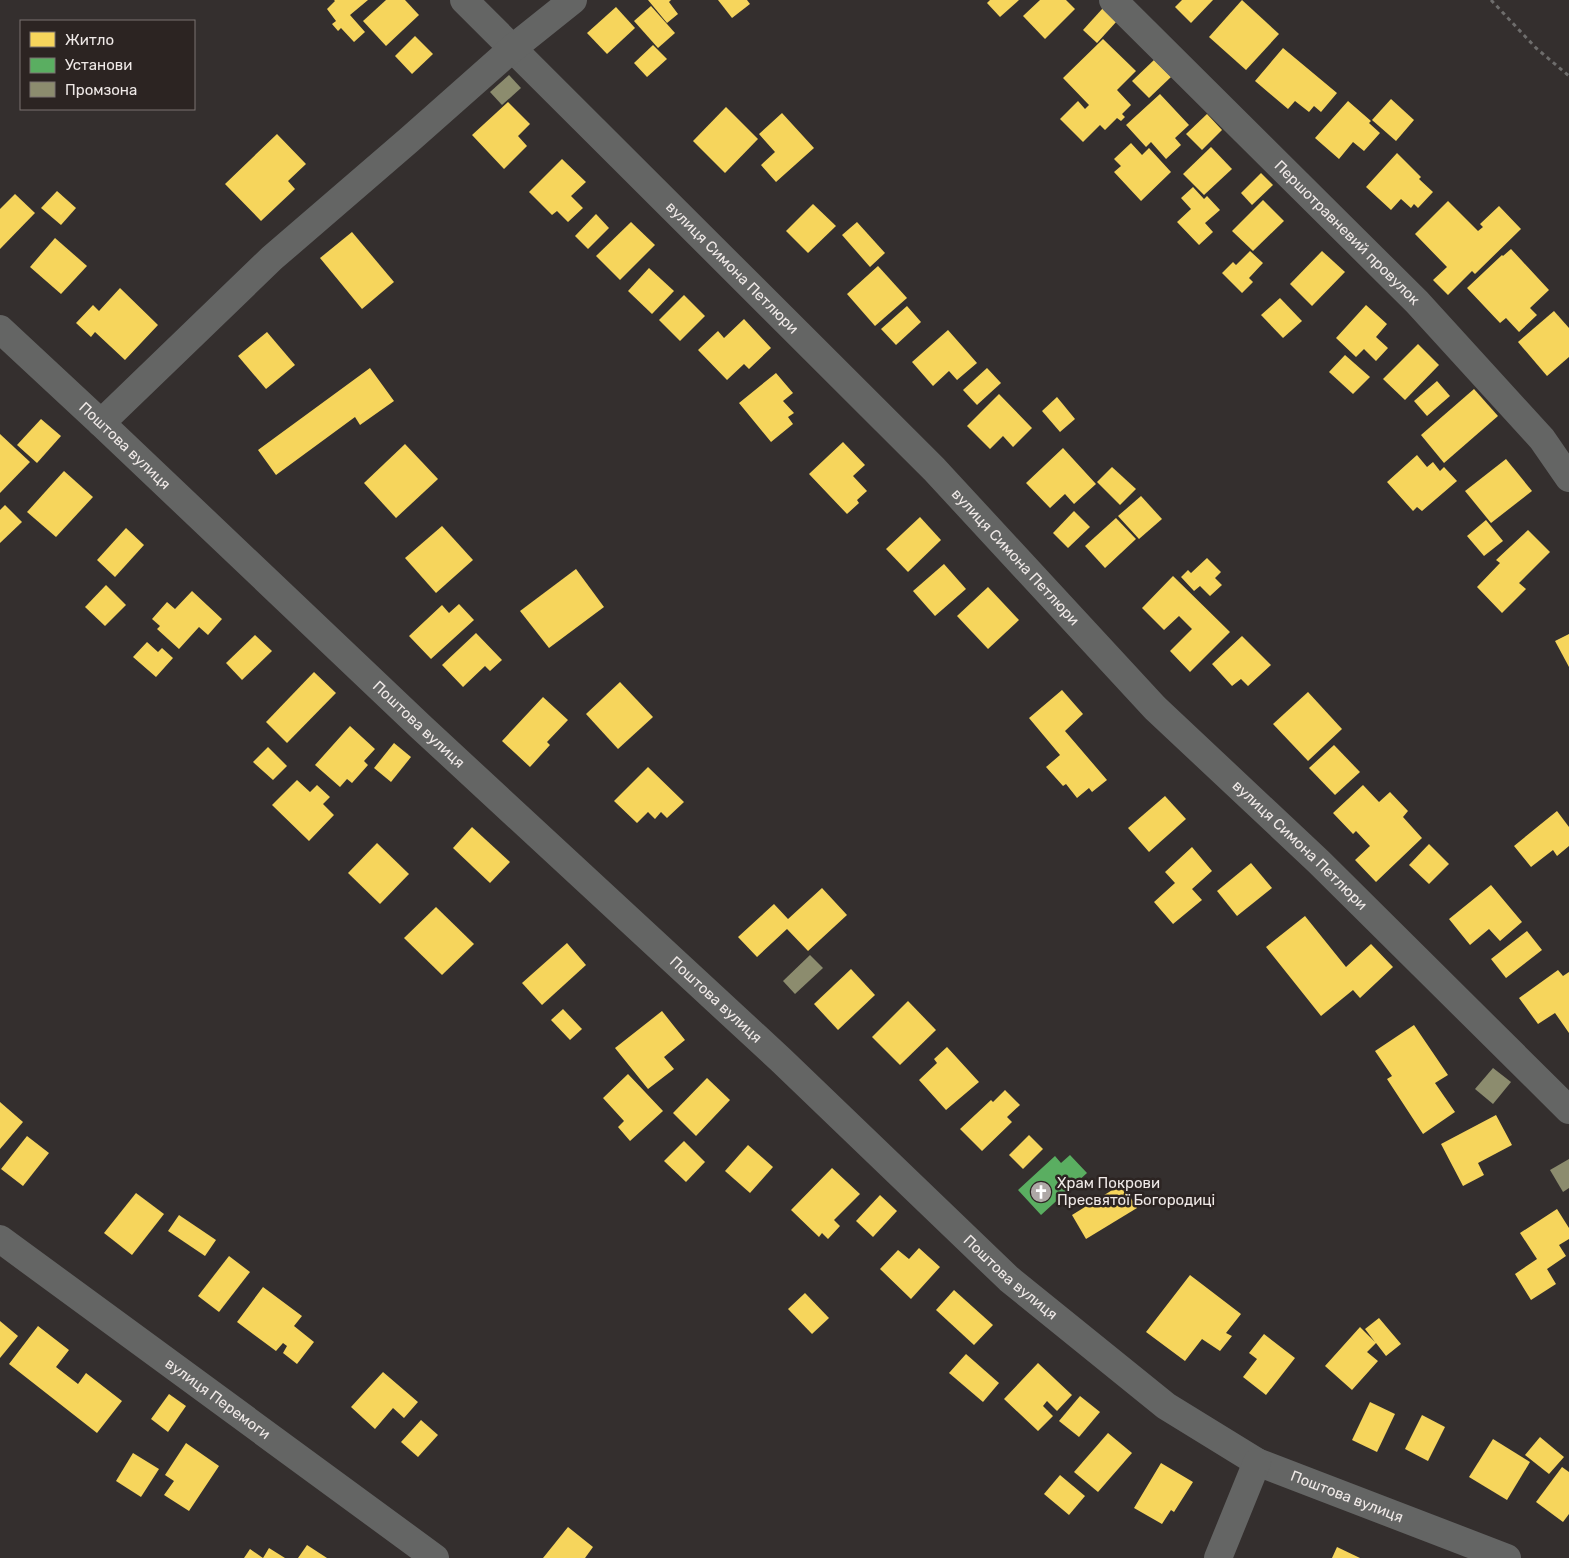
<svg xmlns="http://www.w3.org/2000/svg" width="1569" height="1558" font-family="Rubik,sans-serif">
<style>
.homes{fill:#f6d55c}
.public{fill:#5aae61}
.industry{fill:#8c8c6e}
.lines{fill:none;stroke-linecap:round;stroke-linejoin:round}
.path{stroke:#6e6d6c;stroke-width:3;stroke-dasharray:4 4;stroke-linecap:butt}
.minor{stroke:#646564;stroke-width:28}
.labels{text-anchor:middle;stroke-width:5;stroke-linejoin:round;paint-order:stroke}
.street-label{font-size:15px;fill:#efe9e7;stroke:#2c2422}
.poi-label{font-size:15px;fill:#efe9e7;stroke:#2c2422;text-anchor:start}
</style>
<rect width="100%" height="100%" fill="#342f2e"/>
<g class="homes">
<polygon points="334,0 368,0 350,15 365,32 354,42 341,28 338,31 332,24 336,21 327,9 335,1"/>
<polygon points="386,0 405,0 419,15 386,46 363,21"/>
<polygon points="648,0 671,0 669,2 678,14 667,23"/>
<polygon points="718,0 747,0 750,4 732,18"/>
<polygon points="990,0 1019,0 1000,17 987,3"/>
<polygon points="1040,0 1066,0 1075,9 1045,39 1023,16"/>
<polygon points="1182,0 1213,0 1191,23 1175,7"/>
<polygon points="1242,0 1279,34 1246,70 1209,37"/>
<polygon points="651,6 675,33 658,48 634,21"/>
<polygon points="616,7 635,28 607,54 587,33"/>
<polygon points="1103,8 1117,21 1097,43 1083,30"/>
<polygon points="415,36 433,54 412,74 395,56"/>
<polygon points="1103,39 1136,71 1117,90 1131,105 1122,114 1125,117 1121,121 1117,118 1105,130 1100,125 1083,142 1060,119 1078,101 1085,109 1089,105 1063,78"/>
<polygon points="653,45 667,59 647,77 634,63"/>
<polygon points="1283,48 1337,93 1321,112 1314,106 1309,112 1295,101 1288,109 1255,81"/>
<polygon points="1154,60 1171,77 1149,98 1132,81"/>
<polygon points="1160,94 1189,125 1175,138 1181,145 1166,159 1151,142 1146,147 1126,125"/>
<polygon points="1391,99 1414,120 1396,141 1372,120"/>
<polygon points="1348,101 1371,121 1369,123 1380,133 1364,151 1353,142 1339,159 1315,138"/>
<polygon points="508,102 530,124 518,136 527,146 504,169 472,135"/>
<polygon points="726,107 758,139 725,173 693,141"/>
<polygon points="782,113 814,148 776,182 761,165 775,152 759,134"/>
<polygon points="1207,114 1222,130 1202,150 1186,134"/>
<polygon points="277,134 306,164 288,181 295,189 261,221 225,184"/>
<polygon points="1131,143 1142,155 1149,148 1171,172 1141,201 1114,172 1121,166 1114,159"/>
<polygon points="1211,147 1232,169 1204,195 1183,174"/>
<polygon points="1397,153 1421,177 1419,179 1433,192 1418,208 1414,204 1411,208 1401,199 1391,210 1366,187"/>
<polygon points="562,159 586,182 571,196 583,208 568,222 557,211 552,215 529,192"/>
<polygon points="1261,173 1273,185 1252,205 1241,193"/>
<polygon points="1193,187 1204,199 1207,196 1220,210 1205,223 1213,232 1199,245 1177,222 1191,209 1181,198"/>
<polygon points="57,191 76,208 61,225 41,208"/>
<polygon points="15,194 35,213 0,249 0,209"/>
<polygon points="1263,200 1284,221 1253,251 1232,231"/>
<polygon points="1448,201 1478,231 1483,227 1480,224 1499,206 1521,229 1475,274 1472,271 1448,295 1433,280 1447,267 1415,234"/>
<polygon points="813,204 836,226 808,253 786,231"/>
<polygon points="596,214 609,228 588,249 575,236"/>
<polygon points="631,222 655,245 620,280 596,256"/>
<polygon points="857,222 885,253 870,267 842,235"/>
<polygon points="352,232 394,282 362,309 320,258"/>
<polygon points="55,238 87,266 61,294 30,267"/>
<polygon points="1511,249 1549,290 1530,308 1537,315 1519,332 1506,318 1500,323 1467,288 1502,255 1503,256"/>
<polygon points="1250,251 1263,263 1249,278 1253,282 1242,293 1222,273 1233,262 1236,265"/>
<polygon points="1322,251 1345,272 1312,306 1290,284"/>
<polygon points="878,266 907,298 875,326 847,294"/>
<polygon points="649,268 674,291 652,314 628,291"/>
<polygon points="120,288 158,325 125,360 95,332 91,337 76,323 93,305 99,311"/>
<polygon points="684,295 705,316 680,341 659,320"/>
<polygon points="1280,298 1302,321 1283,338 1261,315"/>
<polygon points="1366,305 1387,324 1376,337 1388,348 1376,361 1364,349 1356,357 1336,338"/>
<polygon points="907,306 921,322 896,345 881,329"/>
<polygon points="1554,311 1569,328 1569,357 1547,376 1518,342"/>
<polygon points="744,319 771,348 749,369 744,364 727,380 698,350 718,331 724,338"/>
<polygon points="948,330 977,363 957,380 949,371 933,386 912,362"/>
<polygon points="267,332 295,365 266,389 238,356"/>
<polygon points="1418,344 1439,365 1405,400 1383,379"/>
<polygon points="1345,355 1370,377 1353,394 1329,372"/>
<polygon points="370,368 394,401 360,425 355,417 276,475 258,450"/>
<polygon points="987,368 1001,383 977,405 963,390"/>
<polygon points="776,373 793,393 783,401 794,413 788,417 793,424 771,442 739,403"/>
<polygon points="1437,381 1450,396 1427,416 1414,401"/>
<polygon points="1474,389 1498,416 1444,463 1421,435"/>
<polygon points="999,394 1032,428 1013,447 1003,436 990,449 967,426"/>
<polygon points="1057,397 1075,419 1060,432 1042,411"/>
<polygon points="41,419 61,436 37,463 17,445"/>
<polygon points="0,434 30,462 0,493"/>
<polygon points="843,442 865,465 853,476 867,491 857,500 859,503 847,514 809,474"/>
<polygon points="405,444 438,479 396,518 364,483"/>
<polygon points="1063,448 1096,484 1074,504 1065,494 1050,508 1026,483"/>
<polygon points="1417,455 1427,467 1433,462 1440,471 1444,467 1457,481 1422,511 1417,507 1413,511 1387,482"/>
<polygon points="1506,459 1532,491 1491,523 1465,491"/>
<polygon points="1112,467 1136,489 1120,505 1097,482"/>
<polygon points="64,471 93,497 56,537 27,512"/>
<polygon points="1141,496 1162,519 1139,539 1118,516"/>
<polygon points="5,505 22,522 0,543 0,510"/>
<polygon points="1074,511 1090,527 1068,548 1053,533"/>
<polygon points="920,517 941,540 908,572 886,549"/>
<polygon points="1116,518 1136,539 1105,568 1085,546"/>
<polygon points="1486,520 1503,541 1484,556 1467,536"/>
<polygon points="442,526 473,560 436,593 405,558"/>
<polygon points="126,528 144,545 115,577 97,560"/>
<polygon points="1528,530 1550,552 1519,583 1526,589 1502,613 1477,587 1500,563 1496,560"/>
<polygon points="1207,558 1221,572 1215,578 1222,585 1210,596 1200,586 1194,591 1181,577 1188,570 1191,573"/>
<polygon points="944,564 966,589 935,616 913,591"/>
<polygon points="576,569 604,607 549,648 520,611"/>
<polygon points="1173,576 1230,632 1190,672 1170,651 1192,629 1179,616 1164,630 1142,608"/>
<polygon points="106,585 126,605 105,626 85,607"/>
<polygon points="988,587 1019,620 988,649 957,616"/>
<polygon points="192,591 222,619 208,635 199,627 179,649 157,629 160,626 152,619 167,602 175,609"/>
<polygon points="459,604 474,620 431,659 409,636 442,605 449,613"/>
<polygon points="476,633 502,660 490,671 485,666 463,687 442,665"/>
<polygon points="1569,634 1569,667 1555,641"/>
<polygon points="255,635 272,651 242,680 226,663"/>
<polygon points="1242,636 1271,665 1248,686 1241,679 1232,686 1212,664"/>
<polygon points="147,642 158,652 162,648 173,658 156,677 133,657"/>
<polygon points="314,672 336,693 287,743 266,722"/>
<polygon points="620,682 653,717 618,749 586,714"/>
<polygon points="1062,690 1083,714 1065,731 1107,780 1092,792 1089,788 1077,798 1066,784 1063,786 1046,767 1060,755 1029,718"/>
<polygon points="1308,692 1342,729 1308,761 1273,724"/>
<polygon points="543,697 568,720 547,742 550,745 530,767 502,741"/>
<polygon points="350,726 375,749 364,761 368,765 352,783 347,779 340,787 315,765"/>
<polygon points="394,743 411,757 391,782 374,768"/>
<polygon points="1334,745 1360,772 1335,795 1309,768"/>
<polygon points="268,747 287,766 273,780 253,762"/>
<polygon points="648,767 684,802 667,818 661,812 655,819 648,812 637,823 614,801"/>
<polygon points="297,780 310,792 317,785 330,797 323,804 334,815 309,841 272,805"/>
<polygon points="1363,785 1379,802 1390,792 1408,811 1403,817 1422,838 1376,882 1355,860 1370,846 1356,831 1353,834 1333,813"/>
<polygon points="1165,796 1186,819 1149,852 1128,828"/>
<polygon points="1557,811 1569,827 1569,846 1557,856 1553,850 1531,867 1514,846"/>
<polygon points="472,827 510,862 490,883 453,848"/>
<polygon points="377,843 409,874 380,904 348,873"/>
<polygon points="1429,844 1449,864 1429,884 1409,865"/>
<polygon points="1192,847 1212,871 1192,889 1202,900 1173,924 1154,902 1175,883 1165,872"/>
<polygon points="1251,863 1272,888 1237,916 1217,891"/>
<polygon points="1491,885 1522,922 1500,941 1489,929 1470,945 1449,919"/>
<polygon points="822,888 847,915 808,951 787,929 757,957 738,937 774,904 788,919"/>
<polygon points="436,907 474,944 442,975 404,938"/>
<polygon points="1305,916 1346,967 1371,944 1393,967 1360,998 1353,990 1321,1016 1266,947"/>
<polygon points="1527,931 1542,950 1506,978 1491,959"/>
<polygon points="567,943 586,965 542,1005 522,983"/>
<polygon points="851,969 875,995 838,1030 814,1004"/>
<polygon points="1558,970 1563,976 1569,972 1569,1033 1555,1013 1538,1024 1519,998"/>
<polygon points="908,1001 936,1030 900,1065 872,1037"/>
<polygon points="563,1009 582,1029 570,1040 551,1020"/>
<polygon points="662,1011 685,1040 664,1057 674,1069 648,1089 615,1048"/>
<polygon points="1414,1025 1448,1075 1435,1083 1455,1112 1423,1134 1387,1079 1392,1076 1375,1051"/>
<polygon points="947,1047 979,1082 946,1110 919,1080 937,1063 934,1059"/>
<polygon points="628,1074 663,1111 630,1141 618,1127 624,1121 603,1098"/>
<polygon points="707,1078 730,1100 696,1136 673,1113"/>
<polygon points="1005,1090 1020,1105 1007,1117 1012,1122 982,1151 960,1129 991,1100 993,1102"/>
<polygon points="0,1102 23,1122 0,1149"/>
<polygon points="1496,1115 1512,1145 1478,1163 1484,1175 1463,1186 1441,1144"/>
<polygon points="1029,1135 1043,1149 1023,1169 1009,1155"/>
<polygon points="27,1136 49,1153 23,1186 1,1169"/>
<polygon points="684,1141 705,1162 686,1182 664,1161"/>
<polygon points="748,1145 773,1167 750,1193 725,1171"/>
<polygon points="832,1168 860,1194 834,1220 840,1226 828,1239 822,1233 819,1237 791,1210"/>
<polygon points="1122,1184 1137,1208 1086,1239 1072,1215"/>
<polygon points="136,1193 164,1214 132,1255 104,1233"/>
<polygon points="880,1195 897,1211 873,1237 856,1221"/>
<polygon points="1557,1209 1569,1228 1569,1239 1559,1245 1566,1256 1547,1269 1556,1284 1531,1300 1515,1274 1537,1259 1520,1233"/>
<polygon points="179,1215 216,1240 205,1256 168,1231"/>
<polygon points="919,1248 940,1267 911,1299 880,1269 898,1250 909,1259"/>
<polygon points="229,1256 250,1272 219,1312 198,1296"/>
<polygon points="1190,1275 1241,1314 1226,1333 1232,1336 1220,1351 1202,1339 1185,1361 1146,1332"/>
<polygon points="263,1287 302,1316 294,1326 314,1342 297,1364 283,1353 287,1346 283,1343 276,1351 237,1322"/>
<polygon points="954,1290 993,1325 974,1345 936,1310"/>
<polygon points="805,1293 829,1318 812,1334 788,1309"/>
<polygon points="1379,1318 1401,1344 1386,1356 1376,1343 1367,1352 1378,1361 1352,1390 1325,1366 1360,1327 1375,1342 1365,1329"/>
<polygon points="0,1321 18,1336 0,1358"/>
<polygon points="38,1326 69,1350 56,1367 78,1384 86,1373 122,1401 97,1433 9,1364"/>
<polygon points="1264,1334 1295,1358 1266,1395 1243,1377 1257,1359 1249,1353"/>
<polygon points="966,1354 999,1383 983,1402 949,1373"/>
<polygon points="1038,1363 1072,1395 1057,1411 1047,1401 1043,1406 1053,1416 1038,1431 1004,1399"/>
<polygon points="383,1372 418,1402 404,1418 393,1408 375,1429 351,1407"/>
<polygon points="169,1394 186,1406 168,1432 151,1419"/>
<polygon points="1080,1396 1100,1412 1079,1437 1059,1421"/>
<polygon points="1370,1402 1395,1414 1377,1452 1352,1440"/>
<polygon points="1422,1415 1445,1427 1428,1461 1405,1449"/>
<polygon points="421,1420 438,1435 418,1457 401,1442"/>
<polygon points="1108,1433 1132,1453 1098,1492 1074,1472"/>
<polygon points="1540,1437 1564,1457 1549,1474 1525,1455"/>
<polygon points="1493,1439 1530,1462 1507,1500 1469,1477"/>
<polygon points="186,1443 219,1466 189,1511 164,1495 174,1481 165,1475"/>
<polygon points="133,1453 159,1469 141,1497 116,1481"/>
<polygon points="1161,1463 1193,1482 1174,1512 1171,1510 1162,1524 1134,1508"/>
<polygon points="1562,1467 1569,1472 1569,1514 1563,1522 1536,1502"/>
<polygon points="1060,1475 1085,1496 1069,1515 1044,1494"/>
<polygon points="568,1527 593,1547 585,1558 543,1558"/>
<polygon points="307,1545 327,1558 298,1558"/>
<polygon points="1337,1547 1360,1558 1332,1558"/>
<polygon points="269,1548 285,1558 244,1558 250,1549 263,1558"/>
</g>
<polygon class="public" points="1070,1155 1087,1173 1041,1215 1018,1190 1055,1156 1061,1163"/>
<g class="industry">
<polygon points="509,75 521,88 502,105 490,92"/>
<polygon points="810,955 823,968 795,994 783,981"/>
<polygon points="1493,1068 1511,1082 1493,1104 1475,1089"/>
<polygon points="1569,1159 1569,1188 1563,1192 1550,1170"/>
</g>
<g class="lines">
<polyline class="path" points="1491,0 1536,48 1569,76"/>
<g class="minor">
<path id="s1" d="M464 0 934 469 1155 708 1319 862 1569 1110"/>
<path id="s2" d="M1113 0 1417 302 1542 439 1569 478"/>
<path id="s3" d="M0 329 101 423 421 727 781 1060 1009 1279 1166 1406 1257 1462 1507 1558"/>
<polyline points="101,423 272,258 409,140 513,48 573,0"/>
<path id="s4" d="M0 1239 435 1558"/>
<polyline points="1218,1558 1257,1462"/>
</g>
</g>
<defs>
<g id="church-disc" transform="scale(1.125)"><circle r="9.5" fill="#aea8a6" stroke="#2c2422"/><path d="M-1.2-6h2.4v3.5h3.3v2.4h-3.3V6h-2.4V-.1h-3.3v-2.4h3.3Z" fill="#fff"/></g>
</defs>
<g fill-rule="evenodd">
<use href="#church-disc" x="1041" y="1192"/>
</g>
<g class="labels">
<g class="street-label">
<text dy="5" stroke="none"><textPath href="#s2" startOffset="330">Першотравневий провулок</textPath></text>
<text dy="5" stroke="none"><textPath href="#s1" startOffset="379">вулиця Симона Петлюри</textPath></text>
<text dy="5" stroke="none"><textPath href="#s3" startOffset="171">Поштова вулиця</textPath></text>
<text dy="5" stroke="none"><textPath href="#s1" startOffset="784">вулиця Симона Петлюри</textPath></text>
<text dy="5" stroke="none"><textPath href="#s3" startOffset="576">Поштова вулиця</textPath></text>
<text dy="5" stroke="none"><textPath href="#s1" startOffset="1189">вулиця Симона Петлюри</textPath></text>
<text dy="5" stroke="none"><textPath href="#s3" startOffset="981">Поштова вулиця</textPath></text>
<text dy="5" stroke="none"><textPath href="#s3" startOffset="1386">Поштова вулиця</textPath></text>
<text dy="5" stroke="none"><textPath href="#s4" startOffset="270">вулиця Перемоги</textPath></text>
<text dy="5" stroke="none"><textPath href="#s3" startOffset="1791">Поштова вулиця</textPath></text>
</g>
<g class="poi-label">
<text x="1057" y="1188">Храм Покрови<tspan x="1057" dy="17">Пресвятої Богородиці</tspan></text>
</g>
</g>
<rect x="20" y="20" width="175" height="90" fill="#2c2422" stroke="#7a7371"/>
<rect x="30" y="32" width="25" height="15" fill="#f6d55c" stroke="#7a7371"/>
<text x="65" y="45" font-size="15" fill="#efe9e7">Житло</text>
<rect x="30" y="58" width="25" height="15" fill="#5aae61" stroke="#7a7371"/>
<text x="65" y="70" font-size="15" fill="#efe9e7">Установи</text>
<rect x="30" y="82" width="25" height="15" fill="#8c8c6e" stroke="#7a7371"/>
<text x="65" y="95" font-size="15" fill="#efe9e7">Промзона</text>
</svg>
